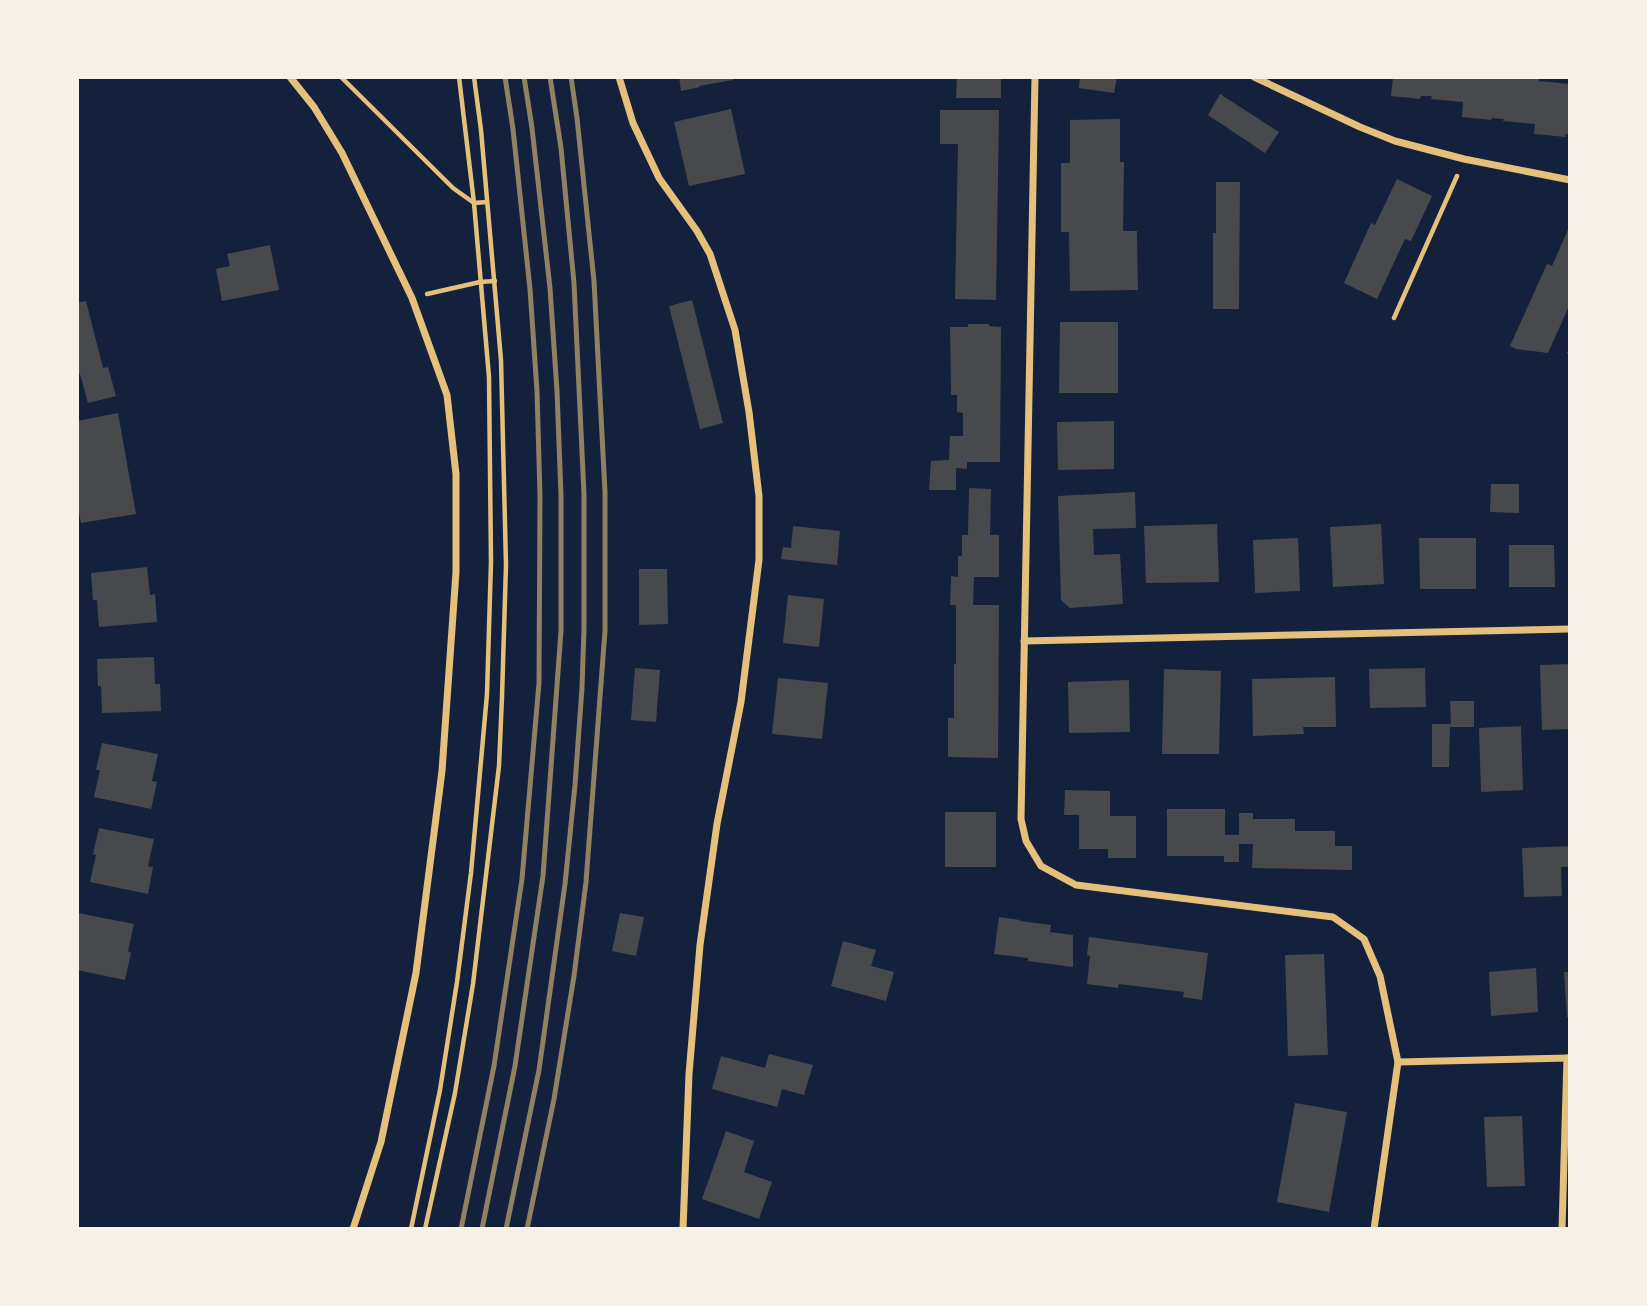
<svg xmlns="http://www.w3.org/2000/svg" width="1647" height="1306" font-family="'Sofia Sans Condensed',sans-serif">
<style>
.building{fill:#48494c}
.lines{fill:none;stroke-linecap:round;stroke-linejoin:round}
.path{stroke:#e5c07b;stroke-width:4.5}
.minor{stroke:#e5c07b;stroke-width:7}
.rail{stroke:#918062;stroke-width:5}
</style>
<rect width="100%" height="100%" fill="#14213d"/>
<g class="building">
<polygon points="679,77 733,77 733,80 699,86 700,87 681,91"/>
<polygon points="957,77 1001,77 1001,98 956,98"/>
<polygon points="1080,77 1117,77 1114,93 1079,88"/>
<polygon points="1393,77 1539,77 1539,81 1570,84 1570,135 1565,134 1566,137 1534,134 1535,124 1503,121 1504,119 1492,118 1491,120 1462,117 1463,102 1431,99 1432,96 1421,96 1420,99 1391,96"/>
<polygon points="1220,94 1279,132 1265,153 1208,115"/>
<polygon points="731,109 745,174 689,186 674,122"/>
<polygon points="940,110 999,110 996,300 955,299 958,144 940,144"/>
<polygon points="1120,119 1120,162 1124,162 1123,231 1137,231 1138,290 1070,291 1069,232 1061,232 1061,163 1070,163 1070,120"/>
<polygon points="1397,179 1432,196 1411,241 1405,239 1377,299 1344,283 1371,223 1375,225"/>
<polygon points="1216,182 1240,182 1239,309 1213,309 1213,233 1216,233"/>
<polygon points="1570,225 1570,304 1548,353 1516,349 1510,346 1547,264 1552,266"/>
<polygon points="270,245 279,290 222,301 216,269 230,266 227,254"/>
<polygon points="692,300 723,423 700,429 669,306"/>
<polygon points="86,301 103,368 108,367 116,396 88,403 80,374 77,375 77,303"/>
<polygon points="1060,322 1118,322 1118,393 1059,393"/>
<polygon points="968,324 989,324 989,326 1001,327 1000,462 967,462 967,469 956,468 956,490 929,490 931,461 949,460 950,436 963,436 963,413 957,412 957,395 951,395 950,327 968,327"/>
<polygon points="118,413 136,514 81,523 77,501 77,421"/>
<polygon points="1114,421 1114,469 1058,470 1057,422"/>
<polygon points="1491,484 1519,484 1519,513 1490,512"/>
<polygon points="969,488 991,489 990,535 999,535 999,577 974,577 973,605 999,605 998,758 948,757 948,718 954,718 954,664 956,664 956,605 950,605 951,576 958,577 958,556 962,556 962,535 968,535"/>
<polygon points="1135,492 1136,528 1093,529 1094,555 1120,554 1123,604 1070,608 1061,600 1058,496"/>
<polygon points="1217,524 1219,582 1146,583 1144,526"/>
<polygon points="1381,524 1384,584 1333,587 1330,527"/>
<polygon points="793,526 840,531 837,565 781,559 783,547 791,548"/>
<polygon points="1298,538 1300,591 1255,593 1253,540"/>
<polygon points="1419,538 1476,538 1476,589 1420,589"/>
<polygon points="1509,545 1554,545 1555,587 1509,587"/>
<polygon points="147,567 150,595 155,594 157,622 99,627 97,600 93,600 91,573"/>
<polygon points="639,569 667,569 668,624 639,625"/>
<polygon points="788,595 824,599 819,647 783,643"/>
<polygon points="154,657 155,684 160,684 161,711 102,713 101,686 98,686 97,659"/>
<polygon points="1570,664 1570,729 1542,730 1540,665"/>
<polygon points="635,668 660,670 656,722 631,720"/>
<polygon points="1425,668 1426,707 1370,708 1369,669"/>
<polygon points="1164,669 1221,671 1219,754 1162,754"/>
<polygon points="1335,677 1336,727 1303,727 1304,734 1253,736 1252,679"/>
<polygon points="778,678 828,683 822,739 772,734"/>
<polygon points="1129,680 1130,732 1069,733 1068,682"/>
<polygon points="1450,701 1474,701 1474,727 1450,727 1449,767 1432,767 1432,724 1451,724"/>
<polygon points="1521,726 1523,790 1481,792 1479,728"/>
<polygon points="102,743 158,754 152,781 157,782 151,809 94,797 100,770 96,770"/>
<polygon points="1065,790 1110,791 1110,816 1136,816 1136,858 1108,858 1108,849 1079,849 1079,815 1064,815"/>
<polygon points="1167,809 1225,809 1225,835 1239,835 1239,813 1253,813 1253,819 1295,819 1295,831 1335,831 1335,846 1352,846 1352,870 1252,868 1253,844 1239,844 1239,862 1224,862 1224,856 1167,856"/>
<rect x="945" y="812" width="51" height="55"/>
<polygon points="99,828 154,839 148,866 153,867 148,894 90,882 96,855 93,854"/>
<polygon points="1570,846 1570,867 1561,867 1562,896 1524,897 1522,848"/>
<polygon points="78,913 134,924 128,951 131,953 125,980 77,970"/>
<polygon points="620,913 644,917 636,956 612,951"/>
<polygon points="999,917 1020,920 1020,921 1051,925 1050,932 1073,935 1073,967 1028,961 1028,958 994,954"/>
<polygon points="1089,937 1208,953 1202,1000 1183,997 1184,992 1119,984 1118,988 1087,984 1090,956 1087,955"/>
<polygon points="843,941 876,950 871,966 894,972 886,1001 831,986"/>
<polygon points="1324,954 1328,1055 1288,1056 1285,955"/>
<polygon points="1536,968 1538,1012 1491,1016 1489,972"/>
<polygon points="1564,972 1570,972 1570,1017 1567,1017"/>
<polygon points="769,1054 813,1065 804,1095 782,1089 777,1107 712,1089 721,1056 765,1068"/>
<polygon points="1295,1103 1347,1112 1329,1212 1277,1202"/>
<polygon points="1522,1116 1525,1186 1487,1187 1484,1117"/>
<polygon points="726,1131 754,1141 744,1172 772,1182 759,1219 702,1199"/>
</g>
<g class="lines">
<g class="path">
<polyline points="341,77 453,188 474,203 487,202"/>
<polyline points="427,294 480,282 495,281"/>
<polyline points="1394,318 1457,176"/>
<polyline points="1570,353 1570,352"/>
<polyline points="411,1229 440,1090 457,982 471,873 487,694 491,562 489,377 474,203 459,77"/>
<polyline points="425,1229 455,1093 473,984 499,766 502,697 506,565 501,360 481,130 474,77"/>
</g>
<g class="minor">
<polyline points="290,77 314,107 342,153 412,298 447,395 456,474 456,572 442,771 416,973 381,1142 353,1229"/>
<polyline points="619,77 633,123 659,178 697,231 710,254 735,330 749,412 759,496 759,560 741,702 717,824 700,945 689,1074 683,1229"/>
<polyline points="1035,77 1021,819 1026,841 1041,866 1076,885 1333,917 1364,939 1380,976 1398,1062 1374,1229"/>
<polyline points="1254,77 1360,127 1395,141 1464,159 1570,180"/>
<polyline points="1024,641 1570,629"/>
<polyline points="1398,1062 1570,1058"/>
<polyline points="1562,1229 1567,1058"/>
</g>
<g class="rail">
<polyline points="461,1229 494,1066 522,879 539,683 540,496 537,391 530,289 513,129 505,77"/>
<polyline points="482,1229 515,1066 543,876 561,631 561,495 557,391 550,288 532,128 524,77"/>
<polyline points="506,1229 539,1070 565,884 575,785 582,688 584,628 584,494 574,283 561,148 550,77"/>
<polyline points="527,1229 554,1099 574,976 586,882 605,631 605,492 594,281 577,118 571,77"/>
</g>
</g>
<rect width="1647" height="1306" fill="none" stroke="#f6f1e7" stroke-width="158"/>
</svg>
